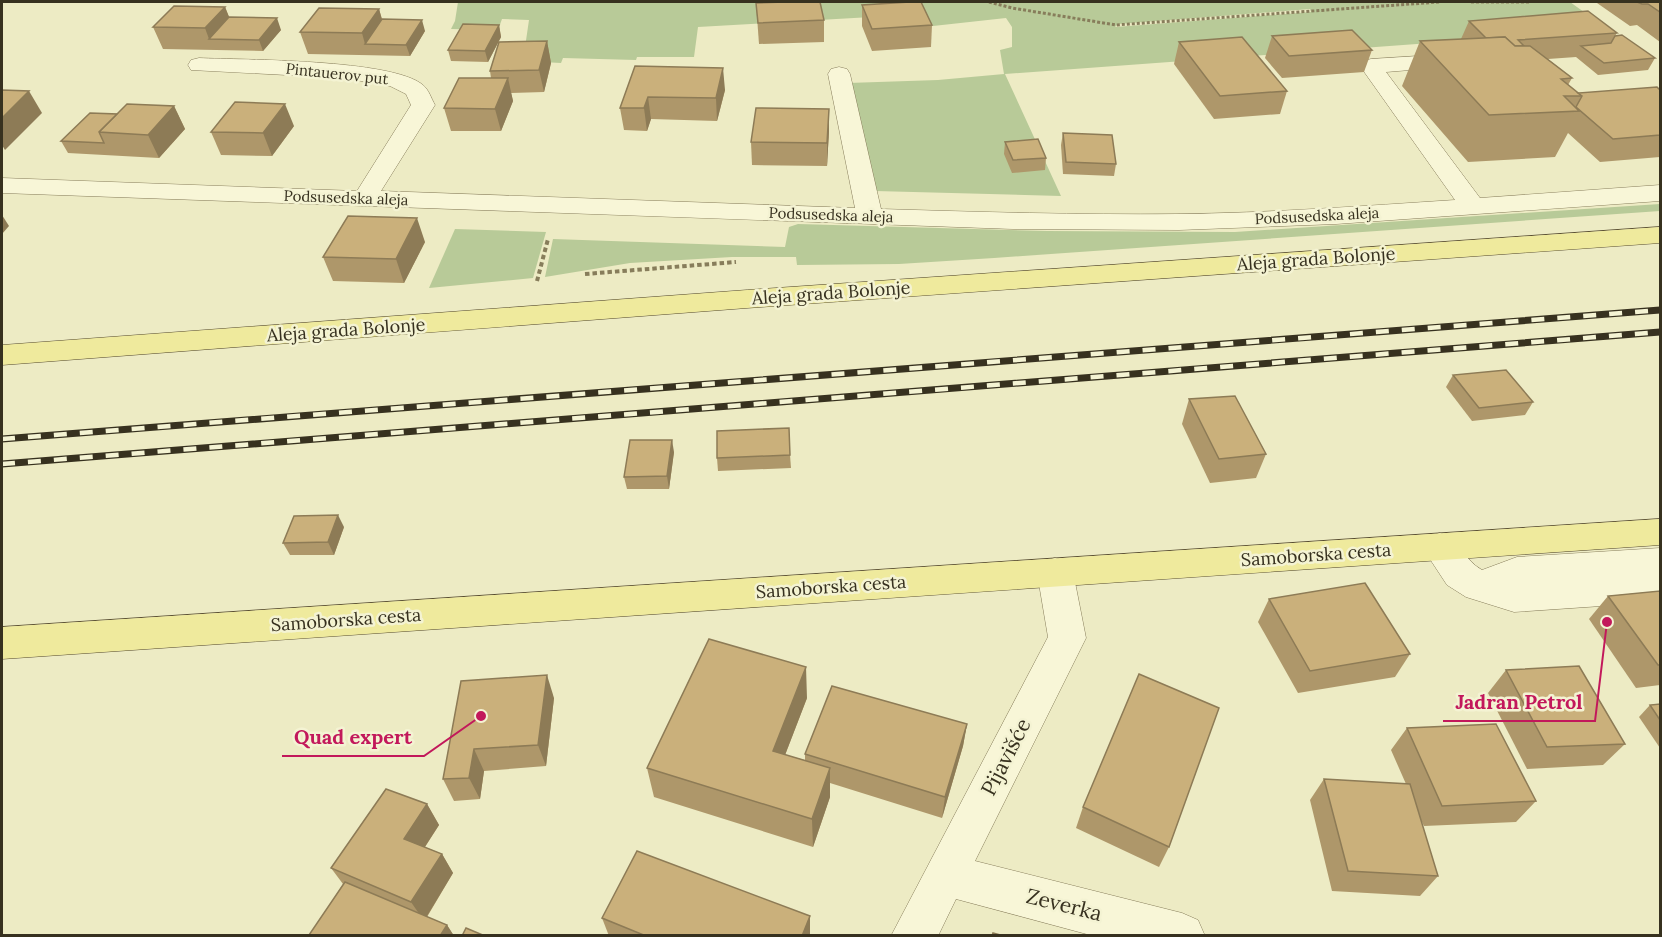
<svg xmlns="http://www.w3.org/2000/svg" width="1662" height="937" font-family="Lora,serif">
<style>
.green{fill:#b8ca98;fill-rule:evenodd}
.lines{fill:none;stroke-linecap:round;stroke-linejoin:round}
.minor-casing{stroke:#877d5b;stroke-width:1}
.major-casing{stroke:#554a2f;stroke-width:1}
.path-far1{stroke:#877d5b;stroke-width:3;stroke-dasharray:3 2;stroke-linecap:butt}
.path{stroke:#877d5b;stroke-width:4;stroke-dasharray:4.5 3;stroke-linecap:butt}
.minor{fill:#f8f6d7;fill-rule:evenodd}
.major{fill:#efea9d;fill-rule:evenodd}
.rail-casing{stroke:#37311f;stroke-width:7}
.rail{stroke:#f4f3d3;stroke-width:4.5;stroke-dasharray:13;stroke-linecap:butt}
.wall{fill:#ae976a}
.shaded-wall{fill:#8d7b56}
.building{fill:#cab07b;stroke:#8d7b56;stroke-width:1.5}
.labels{text-anchor:middle;stroke-width:5;stroke-linejoin:round;paint-order:stroke}
.far-street-label{font-size:15px;fill:#37311f;stroke:#f4f3d3}
.street-label{font-size:18px;fill:#37311f;stroke:#f4f3d3}
.near-street-label{font-size:21px;fill:#37311f;stroke:#f4f3d3}
.leader{fill:none;stroke:#c2185b;stroke-width:2}
.callout-dot{fill:#c2185b;stroke:#f4f3d3;stroke-width:2}
.callout-label{font-size:20px;text-anchor:middle;font-weight:bold;fill:#c2185b;stroke:#f4f3d3;stroke-width:5;stroke-linejoin:round;paint-order:stroke}
</style>
<rect width="100%" height="100%" fill="#edebc4"/>
<g class="green">
<path d="M458 2H1570L1609 30 1005 74 1061 196 875 191 848 83 938 80 1004 74 1000 50 1012 47V27L1006 18 933 26 924 14 698 27 694 57H637L636 60 563 58 561 63 523 61 529 20 502 19 498 30 451 29 455 21ZM1310 9 1311 12 1115 27 1118 24Z"/>
<polygon points="1660,204 1660,211 994,258 899,264 797,265 796,257 732,257 630,263 545,277 553,239 785,247 789,227 798,224 1047,231 1235,232"/>
<polygon points="455,229 546,232 533,278 429,288"/>
</g>
<g class="lines">
<g class="minor-casing">
<g id="minor">
<path d="M1451 54 1459 56 1462 61 1459 66 1386 72 1480 198 1660 185V201L1336 224 1179 230 1013 229 2 193V178L357 191 411 105 406 94 390 86 344 78 191 70 188 65 191 60 199 58C244 60 392 59 423 85 429 90 431 98 435 105L381 191 855 208 828 74 831 69 839 67 847 69 850 74 881 209C980 212 1079 215 1177 214 1270 213 1363 206 1455 200L1360 66 1363 61 1371 59Z"/>
<path d="M1440 533C1460 540 1464 560 1482 570L1517 557 1660 548V602L1514 612 1466 597 1447 585 1422 547 1428 537Z"/>
<polygon points="1055,558 1068,562 1073,572 1086,638 975,861 1182,913 1198,920 1205,936 1094,936 956,899 938,936 891,936 1048,637 1037,572 1042,562"/>
</g>
</g>
<g class="major-casing">
<g id="major">
<polygon points="1660,227 1660,243 747,308 2,365 2,345 747,290"/>
<polygon points="1660,519 1660,545 2,659 2,627"/>
</g>
</g>
<g class="path-far1">
<polyline points="989,2 1012,8 1116,25 1439,2"/>
<polyline points="1471,2 1530,2"/>
</g>
<g class="path">
<polyline points="585,274 736,262"/>
<polyline points="537,281 548,239"/>
</g>
<use href="#minor" class="minor"/>
<use href="#major" class="major"/>
<g class="rail-casing">
<g id="rail">
<polyline points="2,439 1660,310"/>
<polyline points="2,464 1660,332"/>
</g>
</g>
<use href="#rail" class="rail"/>
</g>
<g class="wall">
<polygon points="1597,2 1660,2 1660,42 1637,25 1630,26 1597,3"/>
<polygon points="756,3 824,20 824,42 759,44"/>
<polygon points="862,5 932,25 931,47 872,51 862,26"/>
<polygon points="225,7 229,17 281,30 263,51 163,49 153,27"/>
<polygon points="379,9 382,19 425,31 410,56 308,54 300,32"/>
<polygon points="1469,21 1617,33 1615,36 1655,58 1648,70 1598,75 1576,57 1548,59 1572,78 1568,85 1578,93 1660,90 1660,157 1600,162 1568,133 1555,157 1468,162 1402,86 1420,41 1461,39"/>
<polygon points="499,25 501,37 488,62 451,61 448,50"/>
<polygon points="1272,36 1372,50 1364,72 1282,78 1265,58"/>
<polygon points="547,41 551,63 544,92 511,93 513,101 501,131 451,131 444,108 491,78 490,71"/>
<polygon points="1179,42 1287,91 1280,114 1214,119 1174,64"/>
<polygon points="635,66 725,90 717,121 651,119 647,131 624,130 620,108"/>
<polygon points="174,106 185,129 159,158 68,153 61,141 117,114"/>
<polygon points="294,126 272,156 221,155 211,132"/>
<polygon points="829,131 827,166 752,165 751,142"/>
<polygon points="1063,133 1116,164 1114,176 1063,174 1061,145"/>
<polygon points="1005,142 1046,158 1045,170 1012,173 1004,154"/>
<polygon points="425,242 404,283 333,281 323,257"/>
<polygon points="1453,375 1533,402 1525,415 1472,421 1446,387"/>
<polygon points="1189,399 1266,454 1256,478 1210,483 1182,424"/>
<polygon points="674,452 669,489 627,489 624,477"/>
<polygon points="790,455 791,468 718,471 717,458"/>
<polygon points="344,527 334,555 290,555 283,543"/>
<polygon points="1660,591 1660,685 1636,688 1589,619 1608,596"/>
<polygon points="1269,599 1410,654 1395,677 1298,693 1258,622"/>
<polygon points="1506,670 1625,744 1603,765 1527,769 1488,693"/>
<polygon points="461,681 554,698 546,766 484,771 480,799 454,801 443,779"/>
<polygon points="807,698 785,755 805,760 805,754 967,724 963,746 942,818 830,783 830,797 813,847 654,797 647,768"/>
<polygon points="1660,704 1660,748 1639,717 1650,705"/>
<polygon points="1407,728 1536,801 1516,822 1424,826 1419,816 1438,876 1420,896 1332,891 1310,800 1324,779 1406,784 1391,750"/>
<polygon points="427,804 439,825 425,847 442,854 453,873 427,917 447,925 454,936 310,936 343,884 331,868"/>
<polygon points="1083,807 1169,847 1159,867 1076,828"/>
<polygon points="810,916 810,936 609,936 602,918"/>
</g>
<g class="shaded-wall">
<polygon points="225,7 234,29 209,39 205,28"/>
<polygon points="379,9 385,31 365,44 362,33"/>
<polygon points="277,18 281,30 263,51 259,40"/>
<polygon points="422,20 425,31 410,56 406,45"/>
<polygon points="499,25 501,37 488,62 485,51"/>
<polygon points="547,41 551,63 544,92 539,70"/>
<polygon points="723,68 725,90 717,121 716,98"/>
<polygon points="508,78 513,101 501,131 495,109"/>
<polygon points="29,91 42,113 5,150 2,145 2,118"/>
<polygon points="648,97 651,119 647,131 644,108"/>
<polygon points="285,104 294,126 272,156 263,133"/>
<polygon points="174,106 185,129 159,158 148,135"/>
<polygon points="829,109 829,131 827,166 827,143"/>
<polygon points="2,215 9,226 2,234"/>
<polygon points="417,218 425,242 404,283 396,259"/>
<polygon points="672,440 674,452 669,489 667,476"/>
<polygon points="338,515 344,527 334,555 328,542"/>
<polygon points="806,667 807,698 775,781 773,751"/>
<polygon points="547,675 554,698 546,766 538,745"/>
<polygon points="967,724 963,746 942,818 945,797"/>
<polygon points="474,749 484,771 480,799 469,778"/>
<polygon points="830,768 830,797 813,847 812,819"/>
<polygon points="427,804 439,825 417,859 404,839"/>
<polygon points="442,854 453,873 424,921 411,902"/>
<polygon points="810,916 810,936 802,936"/>
<polygon points="447,925 454,936 440,936"/>
</g>
<g class="building">
<polygon points="785,2 820,2 824,20 758,23 756,3"/>
<polygon points="910,2 921,2 932,25 872,29 862,5"/>
<polygon points="1637,2 1660,2 1660,12 1648,4 1642,4"/>
<polygon points="174,6 225,7 205,28 153,27"/>
<polygon points="319,8 379,9 362,33 300,32"/>
<polygon points="1588,11 1617,33 1518,40 1524,46 1515,46 1505,37 1486,38 1469,21"/>
<polygon points="229,17 277,18 259,40 209,39"/>
<polygon points="382,19 422,20 406,45 365,44"/>
<polygon points="463,24 499,25 485,51 448,50"/>
<polygon points="1352,30 1372,50 1289,56 1272,36"/>
<polygon points="1622,35 1655,58 1604,63 1581,46 1611,43 1615,36"/>
<polygon points="1242,37 1287,91 1220,96 1179,42"/>
<polygon points="1505,37 1515,46 1530,46 1572,78 1561,79 1582,96 1564,96 1579,111 1489,115 1420,41"/>
<polygon points="547,41 539,70 490,71 499,42"/>
<polygon points="635,66 723,68 716,98 648,97 644,108 620,108"/>
<polygon points="459,78 508,78 495,109 444,108"/>
<polygon points="1657,87 1660,90 1660,135 1613,139 1576,107 1582,96 1578,93"/>
<polygon points="2,90 29,91 2,118"/>
<polygon points="235,102 285,104 263,133 211,132"/>
<polygon points="127,104 174,106 148,135 99,132"/>
<polygon points="756,108 829,109 827,143 751,142"/>
<polygon points="90,113 117,114 99,132 104,143 61,141"/>
<polygon points="1063,133 1112,135 1116,164 1066,162"/>
<polygon points="1038,139 1046,158 1013,160 1005,142"/>
<polygon points="348,216 417,218 396,259 323,257"/>
<polygon points="1506,370 1533,402 1479,408 1453,375"/>
<polygon points="1235,396 1266,454 1219,459 1189,399"/>
<polygon points="789,428 790,455 717,458 717,431"/>
<polygon points="630,440 672,440 667,476 624,477"/>
<polygon points="338,515 328,542 283,543 294,516"/>
<polygon points="1365,583 1410,654 1310,671 1269,599"/>
<polygon points="1660,591 1660,665 1658,665 1608,596"/>
<polygon points="709,639 806,667 773,751 830,768 812,819 647,768"/>
<polygon points="1579,666 1625,744 1547,747 1506,670"/>
<polygon points="1139,674 1219,708 1169,847 1083,807"/>
<polygon points="547,675 538,745 474,749 469,778 443,779 461,681"/>
<polygon points="832,686 967,724 945,797 805,754"/>
<polygon points="1660,704 1660,720 1650,705"/>
<polygon points="1496,724 1536,801 1442,806 1407,728"/>
<polygon points="1324,779 1410,784 1438,876 1348,871"/>
<polygon points="386,789 427,804 404,839 442,854 411,902 331,868"/>
<polygon points="637,851 810,916 802,936 646,936 602,918"/>
<polygon points="345,882 447,925 440,936 309,935"/>
<polygon points="466,928 485,936 462,936"/>
<polygon points="993,933 1004,936 992,936"/>
</g>
<g class="labels">
<g class="far-street-label">
<text transform="translate(337 74) rotate(6)" y="5">Pintauerov put</text>
<text transform="translate(346 198) rotate(2)" y="5">Podsusedska aleja</text>
<text transform="translate(831 215) rotate(2)" y="5">Podsusedska aleja</text>
<text transform="translate(1317 216) rotate(-3)" y="5">Podsusedska aleja</text>
</g>
<g class="street-label">
<text transform="translate(1316 259) rotate(-4)" y="6">Aleja grada Bolonje</text>
<text transform="translate(831 293) rotate(-4)" y="6">Aleja grada Bolonje</text>
<text transform="translate(346 330) rotate(-4)" y="6">Aleja grada Bolonje</text>
<text transform="translate(1316 555) rotate(-4)" y="6">Samoborska cesta</text>
<text transform="translate(831 587) rotate(-4)" y="6">Samoborska cesta</text>
<text transform="translate(346 620) rotate(-4)" y="6">Samoborska cesta</text>
</g>
<g class="near-street-label">
<text transform="translate(1006 757) rotate(-63)" y="7">Pijavišće</text>
<text transform="translate(1064 905) rotate(14)" y="7">Zeverka</text>
</g>
</g>
<path class="leader" d="M1607 622L1595 721H1443M481 716L424 756H282"/>
<g class="callout-dot">
<circle cx="1607" cy="622" r="6"/>
<circle cx="481" cy="716" r="6"/>
</g>
<g class="callout-label">
<text x="1519" y="709">Jadran Petrol</text>
<text x="353" y="744">Quad expert</text>
</g>
<rect width="1662" height="937" fill="none" stroke="#37311f" stroke-width="6"/>
</svg>
